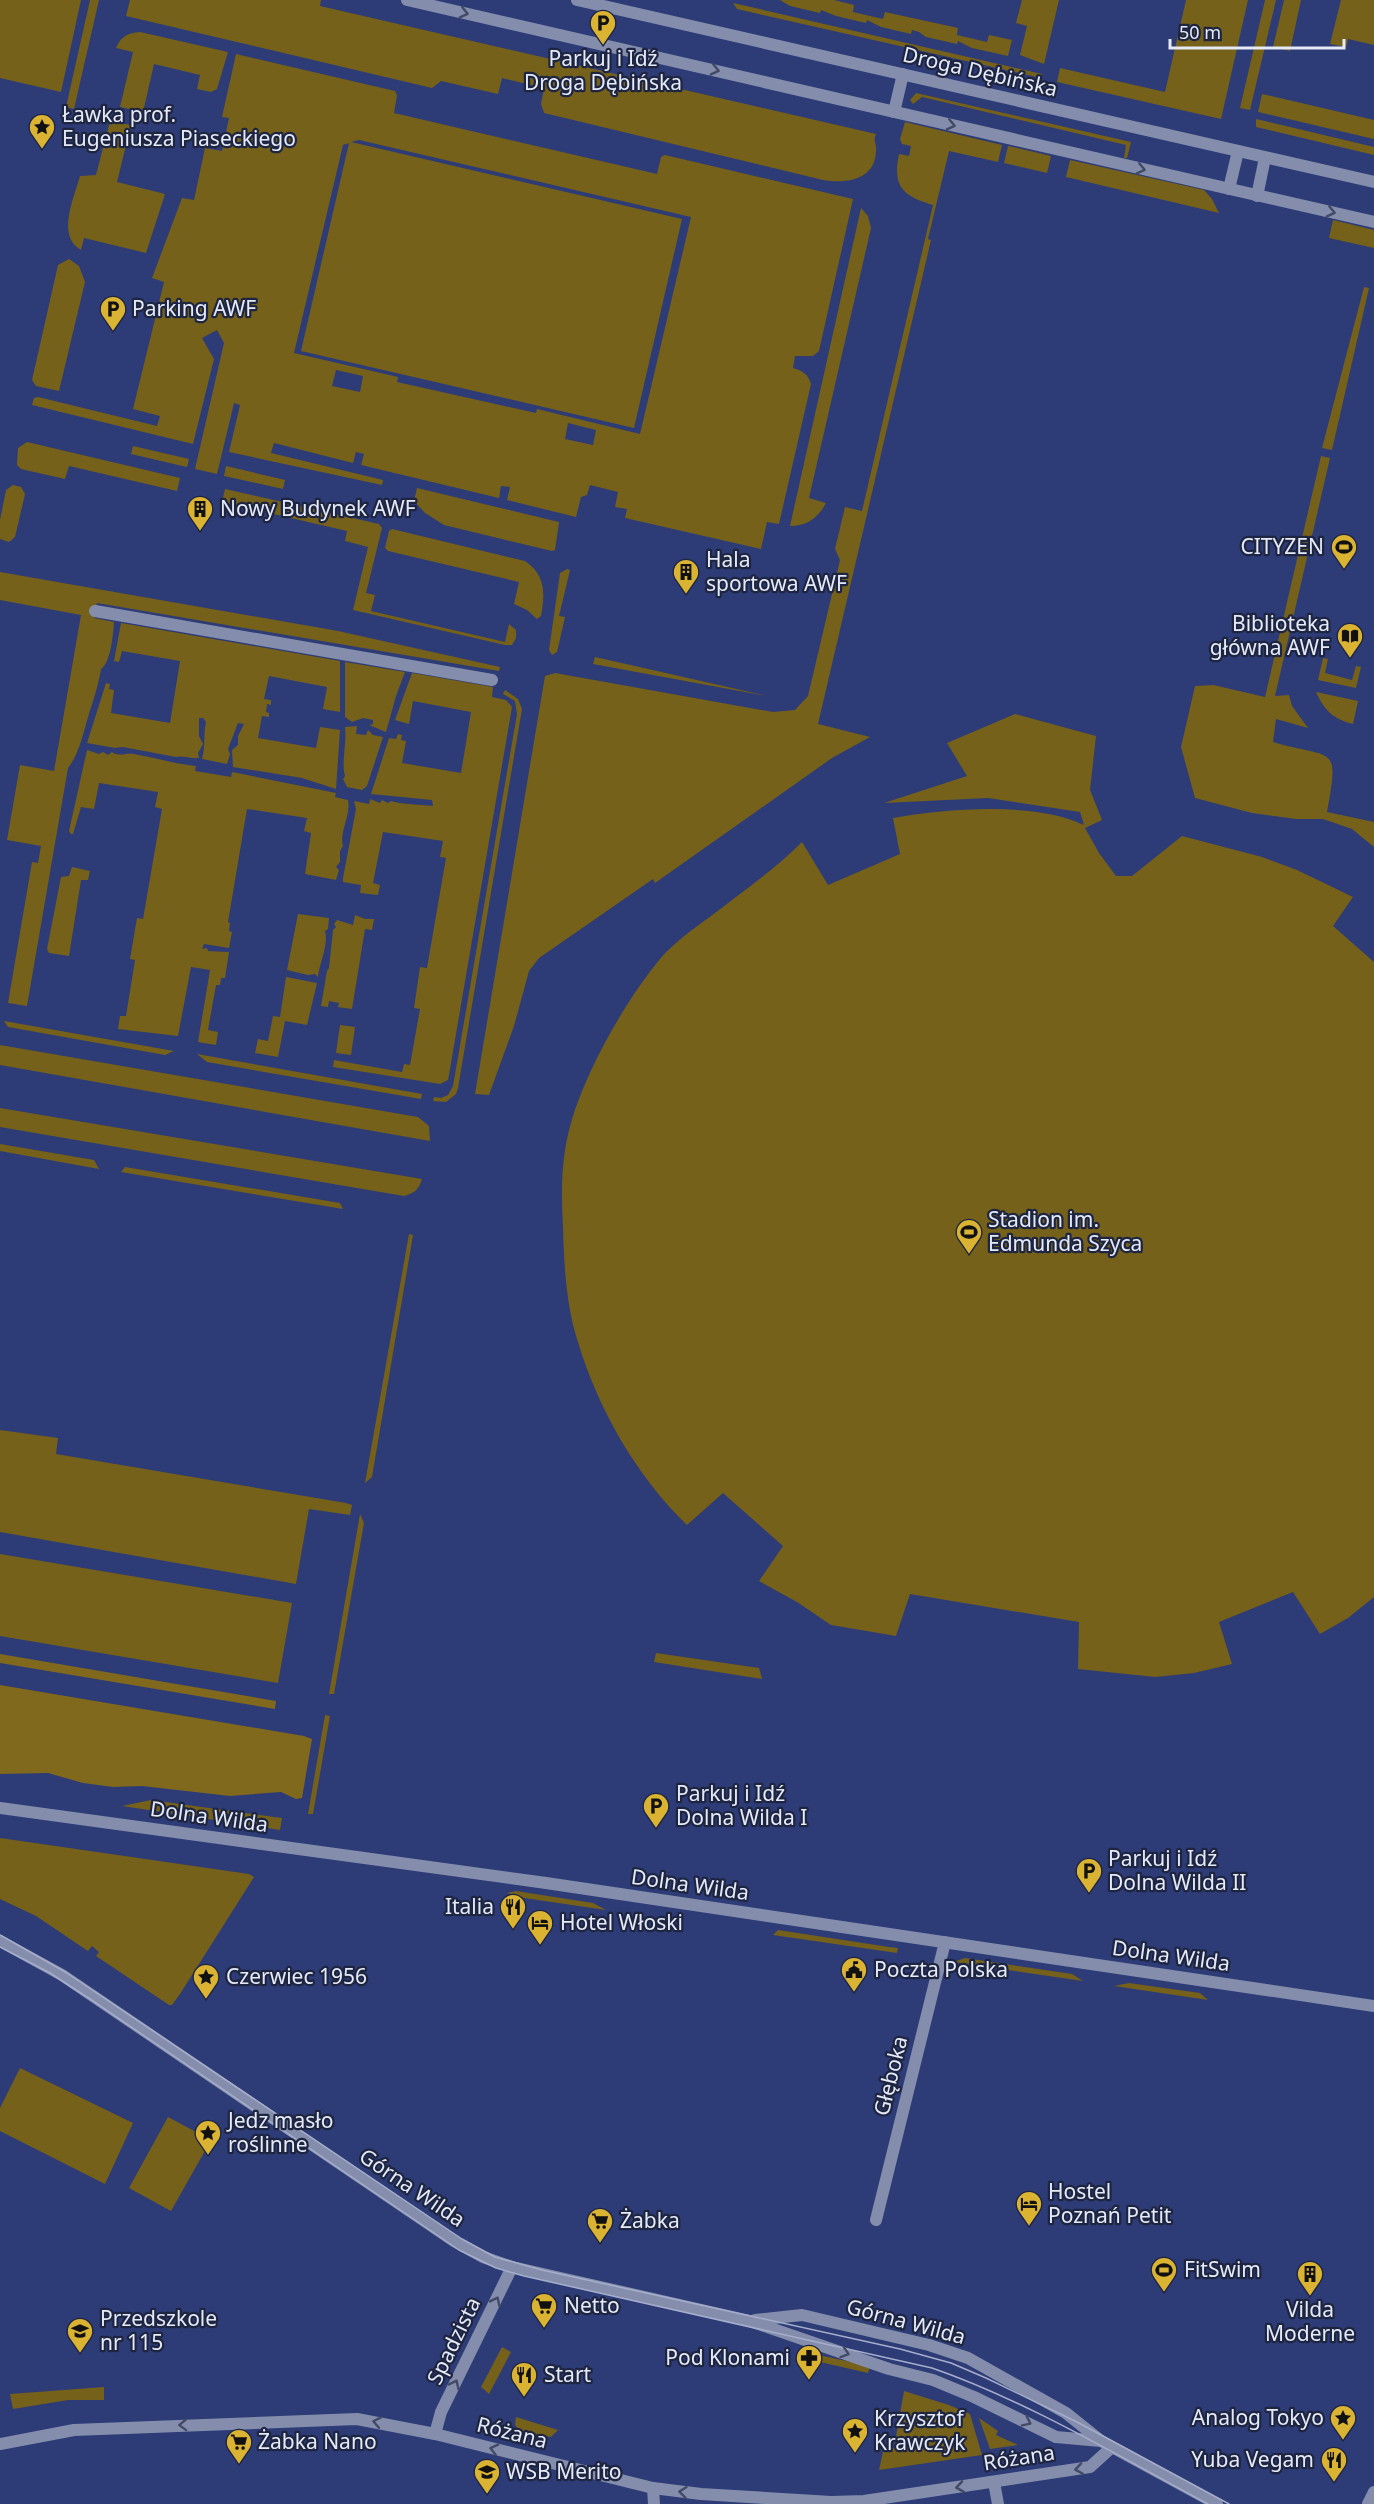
<svg xmlns="http://www.w3.org/2000/svg" width="1374" height="2504" font-family="'Noto Sans',sans-serif">
<style>
.green{fill:#76611a;fill-rule:evenodd}
.forest{fill:#80681c}
.lines{fill:none;stroke-linecap:round;stroke-linejoin:round}
.minor{stroke:#848eac;stroke-width:12}
.tertiary{stroke:#848eac;stroke-width:12}
.tram{stroke:#a6aecc;stroke-width:1.5}
.oneway{stroke:#424a66}
.labels{text-anchor:middle;stroke-width:4.5;stroke-linejoin:round;paint-order:stroke}
.poi-label{font-size:21px;fill:#e5eaf8;stroke:#1e2540;text-anchor:start}
.street-label{font-size:21px;fill:#e5eaf8;stroke:#1e2540}
</style>
<rect width="100%" height="100%" fill="#2d3b76"/>
<g class="green">
<polygon points="0,0 81,0 61,92 0,78"/>
<polygon points="90,0 99,0 74,109 66,107"/>
<path d="M130 0H321L320 6 876 134C873 140 876 142 876 148 877 180 847 184 823 180L544 113 541 104 544 88 502 78 498 94 441 81 432 88 126 16Z"/>
<polygon points="780,0 834,0 854,5 853,12 883,19 885,12 958,28 957,35 987,42 989,35 1012,40 1008,56 972,48 958,41 957,44 926,37 919,32 912,30 911,34 881,27 867,20 866,23 836,16 821,10 820,13 790,6"/>
<polygon points="1022,0 1059,0 1044,64 1020,55 1027,26 1016,23"/>
<polygon points="1186,0 1248,0 1221,119 1057,82 1060,68 1165,92"/>
<polygon points="1265,0 1276,0 1250,110 1240,108"/>
<polygon points="1284,0 1301,0 1290,51 1273,47"/>
<polygon points="1341,0 1374,0 1374,45 1348,39 1346,47 1330,44"/>
<polygon points="733,3 1042,74 1041,78 737,9"/>
<path d="M140 32 228 52 217 89 211 92 197 89 200 75 154 64 143 112 120 107 133 52 116 48C121 36 128 33 140 32Z"/>
<path d="M236 54 395 91 397 95 394 113 657 174 661 157 665 155 853 199 819 351 813 356H795L793 368C803 371 808 374 811 384L779 524 767 522 761 549 625 518 627 509 615 507 618 492 590 485 587 495 581 497 576 517 507 500 510 487 501 486 499 498 361 465 364 454 356 452 353 463 274 443 271 453 383 480 382 485 229 452 240 405 234 403 217 474 195 469 224 343 217 330 202 338 214 359 193 444 32 405 34 398 38 397 157 426 160 416 133 409 164 282 152 278 182 198 194 200 205 148 222 151 229 118 222 117ZM359 140 691 217 640 434 537 409 536 413 397 382 398 377 294 353 343 145 349 143 301 351 634 428 682 219 351 142ZM336 370 363 376 360 392 332 386ZM568 423 596 430 593 445 565 439Z"/>
<polygon points="916,93 1131,142 1127,158 1124,158 1126,145 922,97 913,104 910,100"/>
<polygon points="1262,94 1374,120 1374,139 1258,112"/>
<polygon points="1256,119 1374,147 1374,155 1256,127"/>
<path d="M110 121 131 125 117 182 165 194 146 253 84 238 81 250C56 236 74 198 80 176L96 175Z"/>
<path d="M905 122 1002 145 998 162 949 151 928 239 931 240 818 724 870 737 832 758 655 883 653 879 539 958 529 971 514 1026 489 1095 475 1094 545 676 555 673 773 712 795 710 808 696 840 560 835 549 845 507 862 511 933 205C904 196 892 188 899 154L909 156 911 146 902 144 900 139Z"/>
<polygon points="1008,146 1051,156 1047,173 1004,163"/>
<polygon points="1070,160 1204,190 1212,199 1219,213 1066,177"/>
<path d="M861 208 868 216 871 228 809 498 826 503C818 518 807 526 790 526Z"/>
<polygon points="1333,220 1374,230 1374,248 1329,238"/>
<polygon points="69,259 79,266 85,282 59,391 36,386 32,380 58,265"/>
<polygon points="1364,287 1369,288 1332,450 1322,448"/>
<polygon points="27,442 180,478 177,491 69,466 65,479 21,469 17,465 18,448"/>
<polygon points="133,446 189,459 187,467 131,454"/>
<path d="M1321 456 1330 458 1275 696 1289 695 1292 706 1308 728 1276 719 1273 742C1333 760 1340 742 1327 812L1374 822V847L1352 829 1323 819H1296L1252 813 1195 798 1181 747 1195 686 1213 685 1265 697Z"/>
<polygon points="226,466 285,480 283,489 224,476"/>
<polygon points="13,485 21,487 25,494 15,537 9,542 0,539 0,520 6,490"/>
<polygon points="417,488 559,522 555,550 552,551 444,525 425,513 414,501"/>
<polygon points="225,489 379,524 382,528 366,593 375,595 371,611 505,642 509,624 516,630 516,638 512,645 505,645 353,610 368,547 345,541 347,531 222,502"/>
<path d="M392 529 525 561C546 575 545 594 541 616L537 619 527 610 514 604 519 582 388 551 385 548 389 531Z"/>
<polygon points="567,569 570,570 559,616 565,617 557,652 552,655 549,650 560,573"/>
<path d="M0 572 338 631 500 667 499 671 97 603 94 618 114 622C113 635 111 662 101 669 98 687 93 701 88 717 83 734 79 754 68 768L27 1006 8 1003 32 862 38 863 41 846 7 840 20 765 54 771 81 615 0 600Z"/>
<path d="M121 623 340 661V712L323 709 327 687 269 676 264 699 271 700V705L267 704 266 712 269 713V717L262 716 258 738 316 748 320 727 340 730 336 789 302 778 233 767 232 750 238 745V736L244 724 238 723 228 749 230 754 227 764 202 759C206 744 203 736 206 722L203 718H199V736L203 744 198 753 199 758C190 759 183 755 176 757L123 747 115 748 87 743 106 683 110 684 109 689 114 690 111 713 170 723 180 661 122 651 119 662 114 661Z"/>
<polygon points="595,657 767,696 593,664"/>
<polygon points="1323,658 1328,659 1325,673 1352,680 1356,666 1361,667 1356,688 1318,680"/>
<polygon points="345,662 405,672 396,696 386,732 369,725 373,724 373,720 363,718 352,722 345,717"/>
<path d="M412 673 493 687 492 697 506 700 512 707 449 1075 448 1080 440 1084 333 1067 334 1060 402 1072 404 1064 410 1065 420 1009 414 1008 420 967 427 968 446 858 440 857 443 841 383 832 373 883 380 885 378 895 360 893 361 885 343 882V878L356 809 354 801 369 804 370 799 380 803 382 800 388 803 391 801C399 804 425 805 433 806L432 800 371 794 389 738 396 739 398 734 402 735 401 740 406 741 402 763 461 773 471 712 413 701 409 724 395 720Z"/>
<polygon points="505,690 518,699 522,709 458,1088 456,1094 446,1102 433,1101 434,1097 441,1098 448,1095 453,1086 517,714 515,701 503,694"/>
<path d="M1316 692 1358 701 1353 724C1333 719 1324 710 1316 692Z"/>
<path d="M1015 714 1096 736 1090 790 1102 820 1085 828 1099 853 1116 876H1132L1182 836 1262 857 1297 870 1353 897 1333 926 1374 962V1597L1348 1618 1320 1634 1293 1592 1219 1622 1232 1664 1194 1673 1155 1677 1078 1669 1079 1622 910 1594 896 1636 831 1625 797 1602 759 1581 783 1546 723 1493 687 1525C636 1476 597 1407 577 1339 566 1304 564 1264 563 1227 561 1192 561 1157 571 1123 585 1073 623 1005 656 964 670 945 692 930 711 916 742 892 774 870 802 842L828 885 900 854 893 818C945 809 1035 801 1084 825L1080 812 988 798 884 803 967 776 947 743Z"/>
<path d="M357 726 356 734 366 735 368 730 373 735 383 737 367 786 362 790 347 787 343 779 345 776C341 763 347 743 345 727Z"/>
<path d="M87 750 99 754 103 752 108 755 112 752C118 757 126 753 134 754 153 757 174 764 196 766L195 771 231 777 232 772 336 793 335 797 348 800C351 816 339 832 343 846L340 851V862L336 867 339 870 336 880 305 874 311 833 304 831 307 818 247 809 228 922 230 923 229 931 232 932 229 948 204 944 202 949 207 948 208 951 229 952 225 978H221L220 985H216L208 1030 218 1032 216 1045 198 1042 210 970 191 967 178 1036 118 1029 120 1016H126L135 960 130 959 137 918 143 919 162 809 155 807 158 792 99 783 94 809 81 807 73 834H71L69 831Z"/>
<polygon points="72,867 90,871 88,880 81,880 69,956 49,953 47,949 61,877 69,876"/>
<path d="M298 914 329 918 328 929 325 931C329 945 319 964 318 977L315 974 308 975 287 970Z"/>
<polygon points="355,915 365,919 374,919 372,930 365,929 352,1009 338,1007 339,1003 329,1001 328,1007 321,1006 327,971 329,968 333,930 336,927 334,924 337,920 353,925"/>
<polygon points="286,977 317,983 307,1025 285,1021 278,1057 255,1053 258,1039 268,1041 273,1016 280,1017"/>
<polygon points="4,1021 174,1051 165,1055 8,1027"/>
<polygon points="340,1025 355,1027 351,1055 336,1053"/>
<polygon points="0,1045 418,1117 429,1126 430,1141 0,1065"/>
<polygon points="197,1054 422,1094 421,1099 207,1062"/>
<path d="M0 1108 422 1179C419 1189 415 1193 404 1196L0 1127Z"/>
<polygon points="0,1144 94,1160 99,1169 0,1151"/>
<polygon points="125,1167 340,1203 343,1209 121,1172"/>
<polygon points="409,1234 413,1235 372,1477 365,1483"/>
<polygon points="0,1430 58,1438 56,1454 346,1503 352,1505 350,1515 309,1509 296,1584 0,1532"/>
<polygon points="360,1514 364,1523 334,1694 329,1694"/>
<polygon points="0,1554 292,1603 278,1683 0,1636"/>
<polygon points="656,1653 759,1668 762,1679 654,1662"/>
<polygon points="325,1715 330,1716 313,1814 308,1814"/>
<polygon points="151,1800 282,1818 280,1830 122,1806"/>
<polygon points="0,1838 249,1874 254,1877 180,1994 172,2005 169,2005 96,1956 99,1952 92,1946 88,1951 36,1916 0,1899"/>
<polygon points="516,1891 593,1903 606,1910 524,1898 507,1893"/>
<polygon points="778,1930 889,1947 898,1948 897,1953 773,1935"/>
<polygon points="965,1958 1072,1974 1083,1981 954,1962"/>
<polygon points="1129,1983 1200,1993 1208,2000 1114,1986"/>
<polygon points="20,2068 133,2123 105,2184 0,2131 0,2108"/>
<polygon points="168,2117 211,2140 171,2211 129,2188"/>
<polygon points="502,2347 511,2352 489,2394 481,2387"/>
<polygon points="809,2353 870,2366 868,2373 807,2359"/>
<polygon points="104,2387 104,2400 68,2400 13,2409 10,2394"/>
<polygon points="904,2391 949,2405 970,2414 982,2455 879,2470 884,2447 894,2448"/>
<polygon points="516,2417 558,2430 551,2437 520,2431 515,2425"/>
<polygon points="979,2418 998,2431 996,2435 1018,2445 990,2449"/>
</g>
<g class="forest">
<polygon points="0,1654 276,1701 275,1709 0,1663"/>
<polygon points="0,1685 304,1736 312,1739 302,1798 296,1799 281,1792 230,1796 142,1786 113,1787 83,1783 48,1773 0,1774"/>
</g>
<g class="lines">
<g class="minor">
<polyline points="407,0 1374,222"/>
<polyline points="894,112 903,74"/>
<polyline points="1229,189 1238,151"/>
<polyline points="1257,196 1265,158"/>
<polyline points="95,611 492,680"/>
<polyline points="0,1941 62,1975 454,2241 483,2257 512,2267 750,2321 889,2369 933,2380 974,2397 1056,2437 1101,2441"/>
<polyline points="876,2220 945,1942"/>
<polyline points="755,2320 802,2315 929,2345 968,2358 1066,2413 1101,2441 1217,2504"/>
<polyline points="435,2434 441,2412 512,2267"/>
<polyline points="0,2444 74,2430 357,2419 435,2434 653,2488 701,2494 831,2502 864,2501 1090,2467 1112,2447"/>
<polyline points="994,2482 998,2504"/>
<polyline points="653,2488 654,2504"/>
<polyline points="1368,2504 1374,2492"/>
</g>
<g class="tertiary">
<polyline points="577,0 1374,182"/>
<polyline points="0,1808 546,1883 1374,2006"/>
</g>
<g class="tram">
<polyline points="0,1935 67,1973 462,2239 495,2257 542,2270 900,2349 951,2363 986,2378 1077,2422 1229,2504"/>
<path d="M0 1947 50 1973 90 1999 459 2250 496 2268 524 2276 932 2368C1027 2401 1120 2457 1208 2504"/>
</g>
</g>
<defs><path id="oneway-chevron" d="M-2-3.5L2.5 0L-2 3.5" fill="none" stroke-width="1.6" stroke-linecap="round" stroke-linejoin="round" transform="scale(1.5)"/></defs>
<g class="oneway">
<use href="#oneway-chevron" transform="translate(464 13) rotate(13)"/>
<use href="#oneway-chevron" transform="translate(715 70) rotate(13)"/>
<use href="#oneway-chevron" transform="translate(951 125) rotate(13)"/>
<use href="#oneway-chevron" transform="translate(1141 169) rotate(13)"/>
<use href="#oneway-chevron" transform="translate(1331 212) rotate(13)"/>
<use href="#oneway-chevron" transform="translate(496 2301) rotate(-64)"/>
<use href="#oneway-chevron" transform="translate(845 2353) rotate(18)"/>
<use href="#oneway-chevron" transform="translate(455 2384) rotate(-64)"/>
<use href="#oneway-chevron" transform="translate(377 2422) rotate(-169)"/>
<use href="#oneway-chevron" transform="translate(1027 2422) rotate(26)"/>
<use href="#oneway-chevron" transform="translate(183 2425) rotate(178)"/>
<use href="#oneway-chevron" transform="translate(494 2449) rotate(-166)"/>
<use href="#oneway-chevron" transform="translate(1079 2469) rotate(171)"/>
<use href="#oneway-chevron" transform="translate(960 2487) rotate(171)"/>
<use href="#oneway-chevron" transform="translate(683 2492) rotate(-174)"/>
</g>
<defs>
<g id="parking-pin" transform="scale(1.35)"><path d="M0 17L-7.5 6A9.5 9.5 0 1 1 7.5 6Z" fill="#dab333" stroke="#1e2540"/><path d="M-3.5-5.5H1a3.5 3.5 0 0 1 0 7H-1V5.5H-3.5ZM-1-3.4V-.6H.8a1.4 1.4 0 0 0 0-2.8Z" fill="#111"/></g>
<g id="sight-pin" transform="scale(1.35)"><path d="M0 17L-7.5 6A9.5 9.5 0 1 1 7.5 6Z" fill="#dab333" stroke="#1e2540"/><path d="M0-6L1.8-2.2L6-1.7L2.9 1.2L3.7 5.4L0 3.3L-3.7 5.4L-2.9 1.2L-6-1.7L-1.8-2.2Z" fill="#111"/></g>
<g id="building-pin" transform="scale(1.35)"><path d="M0 17L-7.5 6A9.5 9.5 0 1 1 7.5 6Z" fill="#dab333" stroke="#1e2540"/><path d="M-4-6H4V6H1V3H-1V6H-4ZM-2.5-4.3h1.7v1.8h-1.7ZM.8-4.3h1.7v1.8H.8ZM-2.5-1h1.7V.8h-1.7ZM.8-1h1.7V.8H.8Z" fill="#111"/></g>
<g id="stadium-pin" transform="scale(1.35)"><path d="M0 17L-7.5 6A9.5 9.5 0 1 1 7.5 6Z" fill="#dab333" stroke="#1e2540"/><path d="M0-5a6.5 5 0 1 0 0 10a6.5 5 0 1 0 0-10ZM-3.5-1.8h7v3.6h-7Z" fill="#111"/></g>
<g id="library-pin" transform="scale(1.35)"><path d="M0 17L-7.5 6A9.5 9.5 0 1 1 7.5 6Z" fill="#dab333" stroke="#1e2540"/><path d="M-6-4Q-3-5.5-.7-3.5V5Q-3 3-6 4ZM6-4Q3-5.5 .7-3.5V5Q3 3 6 4Z" fill="#111"/></g>
<g id="restaurant-pin" transform="scale(1.35)"><path d="M0 17L-7.5 6A9.5 9.5 0 1 1 7.5 6Z" fill="#dab333" stroke="#1e2540"/><path d="M-5-6h1v4h1v-4h1v4h1v-4h1v5L-1.5 .5V6h-2V.5L-5-1ZM5-6V6H3V1.5H1.5Q1.5-4 5-6Z" fill="#111"/></g>
<g id="hotel-pin" transform="scale(1.35)"><path d="M0 17L-7.5 6A9.5 9.5 0 1 1 7.5 6Z" fill="#dab333" stroke="#1e2540"/><path d="M-6-4.5h1.5V1H6V5H4.5V3h-9V5H-6ZM-4 0a1.8 1.8 0 1 1 3.6 0ZM.5 0V-2.5h3Q6-2.5 6 0Z" fill="#111"/></g>
<g id="civic-pin" transform="scale(1.35)"><path d="M0 17L-7.5 6A9.5 9.5 0 1 1 7.5 6Z" fill="#dab333" stroke="#1e2540"/><path d="M-.6-6.5H3V-4.5H.6V-3L4-1V1h2V6H-6V1h2V-1L-.6-3ZM-1.2 2.5V6h2.4V2.5Z" fill="#111"/></g>
<g id="supermarket-pin" transform="scale(1.35)"><path d="M0 17L-7.5 6A9.5 9.5 0 1 1 7.5 6Z" fill="#dab333" stroke="#1e2540"/><path d="M-6-5.5h2.5l.6 2H6L4.5 2H-2.5L-4.4-4H-6ZM-1.5 3.2a1.3 1.3 0 1 0 .1 0ZM3 3.2a1.3 1.3 0 1 0 .1 0Z" fill="#111"/></g>
<g id="school-pin" transform="scale(1.35)"><path d="M0 17L-7.5 6A9.5 9.5 0 1 1 7.5 6Z" fill="#dab333" stroke="#1e2540"/><path d="M0-5L7-2L0 1L-7-2ZM-4 1L0 2.5L4 1V4Q0 6-4 4Z" fill="#111"/></g>
<g id="pharmacy-pin" transform="scale(1.35)"><path d="M0 17L-7.5 6A9.5 9.5 0 1 1 7.5 6Z" fill="#dab333" stroke="#1e2540"/><path d="M-2-6h4v4h4v4h-4v4h-4v-4h-4v-4h4Z" fill="#111"/></g>
<g id="university-pin" transform="scale(1.35)"><path d="M0 17L-7.5 6A9.5 9.5 0 1 1 7.5 6Z" fill="#dab333" stroke="#1e2540"/><path d="M0-5L7-2L0 1L-7-2ZM-4 1L0 2.5L4 1V4Q0 6-4 4Z" fill="#111"/></g>
</defs>
<g fill-rule="evenodd">
<use href="#parking-pin" x="603" y="23"/>
<use href="#sight-pin" x="42" y="127"/>
<use href="#parking-pin" x="113" y="309"/>
<use href="#building-pin" x="200" y="509"/>
<use href="#stadium-pin" x="1344" y="547"/>
<use href="#building-pin" x="686" y="572"/>
<use href="#library-pin" x="1350" y="636"/>
<use href="#stadium-pin" x="969" y="1232"/>
<use href="#parking-pin" x="656" y="1806"/>
<use href="#parking-pin" x="1089" y="1871"/>
<use href="#restaurant-pin" x="513" y="1907"/>
<use href="#hotel-pin" x="540" y="1923"/>
<use href="#civic-pin" x="854" y="1970"/>
<use href="#sight-pin" x="206" y="1977"/>
<use href="#sight-pin" x="208" y="2133"/>
<use href="#hotel-pin" x="1029" y="2204"/>
<use href="#supermarket-pin" x="600" y="2221"/>
<use href="#stadium-pin" x="1164" y="2270"/>
<use href="#building-pin" x="1310" y="2274"/>
<use href="#supermarket-pin" x="544" y="2306"/>
<use href="#school-pin" x="80" y="2331"/>
<use href="#pharmacy-pin" x="809" y="2358"/>
<use href="#restaurant-pin" x="524" y="2375"/>
<use href="#sight-pin" x="1343" y="2418"/>
<use href="#sight-pin" x="855" y="2431"/>
<use href="#supermarket-pin" x="239" y="2442"/>
<use href="#restaurant-pin" x="1334" y="2460"/>
<use href="#university-pin" x="487" y="2472"/>
</g>
<g class="labels">
<g class="poi-label">
<text x="603" y="66" text-anchor="middle">Parkuj i Idź<tspan x="603" dy="24">Droga Dębińska</tspan></text>
<text x="62" y="122">Ławka prof.<tspan x="62" dy="24">Eugeniusza Piaseckiego</tspan></text>
<text x="132" y="316">Parking AWF</text>
<text x="220" y="516">Nowy Budynek AWF</text>
<text x="1324" y="554" text-anchor="end">CITYZEN</text>
<text x="706" y="567">Hala<tspan x="706" dy="24">sportowa AWF</tspan></text>
<text x="1330" y="631" text-anchor="end">Biblioteka<tspan x="1330" dy="24">główna AWF</tspan></text>
<text x="988" y="1227">Stadion im.<tspan x="988" dy="24">Edmunda Szyca</tspan></text>
<text x="676" y="1801">Parkuj i Idź<tspan x="676" dy="24">Dolna Wilda I</tspan></text>
<text x="1108" y="1866">Parkuj i Idź<tspan x="1108" dy="24">Dolna Wilda II</tspan></text>
<text x="494" y="1914" text-anchor="end">Italia</text>
<text x="560" y="1930">Hotel Włoski</text>
<text x="874" y="1977">Poczta Polska</text>
<text x="226" y="1984">Czerwiec 1956</text>
<text x="228" y="2128">Jedz masło<tspan x="228" dy="24">roślinne</tspan></text>
<text x="1048" y="2199">Hostel<tspan x="1048" dy="24">Poznań Petit</tspan></text>
<text x="620" y="2228">Żabka</text>
<text x="1184" y="2277">FitSwim</text>
<text x="564" y="2313">Netto</text>
<text x="1310" y="2317" text-anchor="middle">Vilda<tspan x="1310" dy="24">Moderne</tspan></text>
<text x="100" y="2326">Przedszkole<tspan x="100" dy="24">nr 115</tspan></text>
<text x="790" y="2365" text-anchor="end">Pod Klonami</text>
<text x="544" y="2382">Start</text>
<text x="1324" y="2425" text-anchor="end">Analog Tokyo</text>
<text x="874" y="2426">Krzysztof<tspan x="874" dy="24">Krawczyk</tspan></text>
<text x="258" y="2449">Żabka Nano</text>
<text x="1314" y="2467" text-anchor="end">Yuba Vegam</text>
<text x="506" y="2479">WSB Merito</text>
</g>
<g class="street-label">
<text transform="translate(980 72) rotate(13)" y="7">Droga Dębińska</text>
<text transform="translate(209 1817) rotate(8)" y="7">Dolna Wilda</text>
<text transform="translate(690 1885) rotate(8)" y="7">Dolna Wilda</text>
<text transform="translate(1171 1956) rotate(8)" y="7">Dolna Wilda</text>
<text transform="translate(891 2076) rotate(-76)" y="7">Głęboka</text>
<text transform="translate(412 2188) rotate(34)" y="7">Górna Wilda</text>
<text transform="translate(906 2322) rotate(15)" y="7">Górna Wilda</text>
<text transform="translate(454 2341) rotate(-64)" y="7">Spadzista</text>
<text transform="translate(512 2433) rotate(14)" y="7">Różana</text>
<text transform="translate(1019 2458) rotate(-9)" y="7">Różana</text>
</g>
</g>
<path d="M1170 39v9h174v-9" fill="none" stroke="#e5eaf8" stroke-width="3"/>
<text x="1179" y="39" font-size="18" fill="#e5eaf8" stroke="#1e2540" stroke-width="4.5" paint-order="stroke">50 m</text>
</svg>
